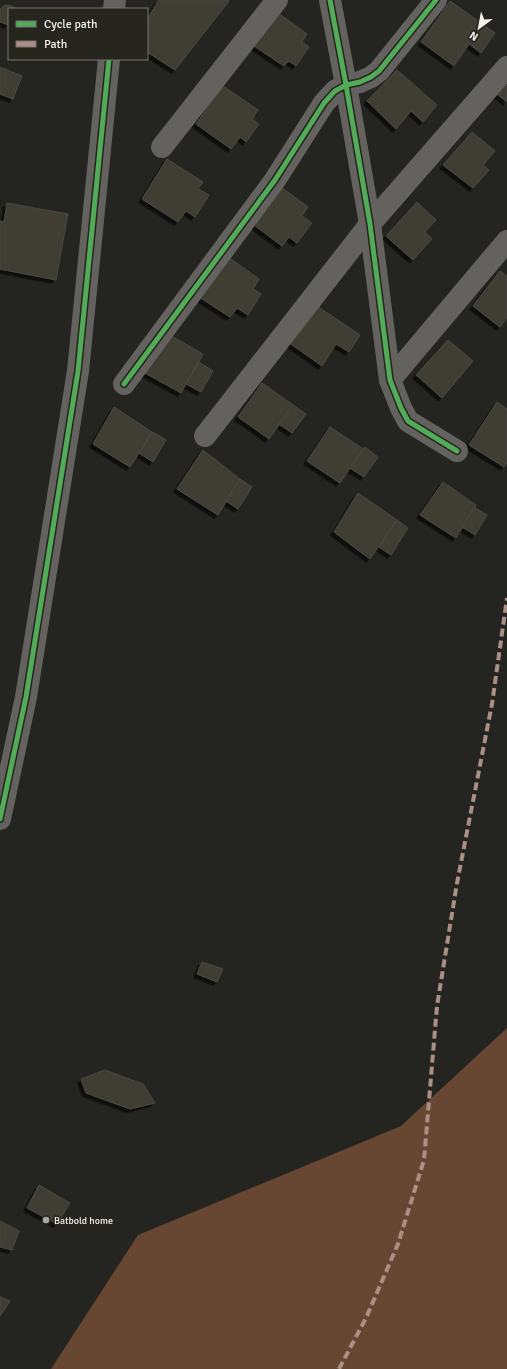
<svg xmlns="http://www.w3.org/2000/svg" width="507" height="1369" font-family="Signika,sans-serif">
<style>
.forest{fill:#674732}
.building{fill:#403c33;stroke:#4b4a46;filter:url(#shadow)}
.lines{fill:none;stroke-linecap:round;stroke-linejoin:round}
.street{stroke:#63625f;stroke-width:22}
.quiet{stroke:#ac8f84;stroke-width:4;stroke-dasharray:8 4;stroke-linecap:butt}
.cycleway-casing{stroke:#26251e;stroke-width:8}
.cycleway{stroke:#51ab58;stroke-width:5}
.poi-dot{fill:#a9a9a4;stroke:#26251e;stroke-width:1.5}
.labels{text-anchor:middle;stroke-width:3;stroke-linejoin:round;paint-order:stroke}
.poi-label{font-size:10px;fill:#f1f0eb;stroke:#26251e;text-anchor:start}
</style>
<defs>
<filter id="shadow"><feDropShadow dx="-3.5" dy="3.5" stdDeviation="0" flood-color="#0009"/></filter>
</defs>
<rect width="100%" height="100%" fill="#242420"/>
<polygon class="forest" points="507,1028 507,1369 51,1369 138,1235 401,1126"/>
<g class="building">
<polygon points="159,0 227,0 229,1 175,70 147,52 147,19"/>
<polygon points="450,1 495,33 481,53 469,44 454,66 421,42"/>
<polygon points="5,5 12,6 16,9 9,9 9,25 0,22 0,9"/>
<polygon points="274,10 307,34 302,42 309,47 296,66 289,61 284,66 251,44"/>
<polygon points="0,67 22,76 13,99 0,94"/>
<polygon points="397,70 437,105 423,122 411,111 396,129 367,101"/>
<polygon points="507,85 507,102 498,95"/>
<polygon points="223,86 258,110 252,119 259,124 246,142 240,137 231,149 196,124"/>
<polygon points="472,132 495,151 483,165 489,170 473,188 443,165"/>
<polygon points="167,159 203,182 198,189 209,195 195,217 186,211 178,222 142,199"/>
<polygon points="278,185 308,207 302,216 312,223 297,243 289,237 282,246 250,222"/>
<polygon points="417,202 436,220 425,232 432,239 413,260 386,236"/>
<polygon points="7,203 68,214 56,280 0,269 0,221 4,222"/>
<polygon points="228,257 259,279 253,289 261,294 248,315 237,308 230,317 199,297"/>
<polygon points="500,271 507,276 507,318 500,327 473,306"/>
<polygon points="314,304 360,335 349,352 336,344 322,366 288,342"/>
<polygon points="168,334 203,354 181,393 145,373"/>
<polygon points="448,340 473,361 442,398 416,375"/>
<polygon points="199,362 213,371 201,392 186,384"/>
<polygon points="262,383 293,405 269,439 238,417"/>
<polygon points="497,402 507,409 507,463 504,467 469,445"/>
<polygon points="293,405 306,414 292,433 279,424"/>
<polygon points="114,407 152,432 130,467 93,444"/>
<polygon points="330,427 363,449 340,483 307,461"/>
<polygon points="153,432 166,440 153,462 139,453"/>
<polygon points="365,447 378,457 364,477 350,468"/>
<polygon points="203,450 240,479 218,515 177,489"/>
<polygon points="240,479 252,487 238,509 226,501"/>
<polygon points="443,482 476,505 456,538 420,515"/>
<polygon points="358,493 397,520 370,559 334,532"/>
<polygon points="474,507 487,515 475,535 462,527"/>
<polygon points="397,520 408,528 391,555 379,547"/>
<polygon points="202,962 223,969 217,982 197,974"/>
<polygon points="105,1070 143,1084 155,1103 130,1109 86,1093 81,1079"/>
<polygon points="39,1185 70,1203 57,1224 27,1208"/>
<polygon points="0,1221 19,1231 12,1250 0,1247"/>
<polygon points="0,1297 10,1301 0,1316"/>
</g>
<g class="lines">
<g class="street">
<polyline points="330,0 346,85 370,224 390,380 401,408 408,421 457,451"/>
<polyline points="114,9 115,0"/>
<polyline points="162,147 277,0"/>
<polyline points="390,380 507,241"/>
<polyline points="124,384 275,180 324,103 335,91 346,85 360,82 371,77 379,71 436,0"/>
<polyline points="205,436 370,224 507,67"/>
<polyline points="0,819 26,697 78,371 109,59"/>
</g>
<polyline class="quiet" points="339,1369 366,1318 398,1244 424,1160 437,1006 457,883 492,704 507,598"/>
<g class="cycleway-casing">
<g id="cycleway">
<polyline points="330,0 346,85 370,224 390,380 401,408 408,421 457,451"/>
<polyline points="124,384 275,180 324,103 335,91 346,85 360,82 371,77 379,71 436,0"/>
<polyline points="0,819 26,697 78,371 109,59"/>
</g>
</g>
<use href="#cycleway" class="cycleway"/>
</g>
<circle class="poi-dot" cx="46" cy="1220" r="4"/>
<g class="labels">
<g class="poi-label">
<text x="54" y="1224">Batbold home</text>
</g>
</g>
<rect x="8" y="8" width="140" height="52" fill="#26251e" stroke="#777670"/>
<rect x="16" y="21" width="20" height="6" fill="#51ab58" stroke="#777670"/>
<text x="44" y="28" font-size="12" fill="#f1f0eb">Cycle path</text>
<rect x="16" y="41" width="20" height="6" fill="#ac8f84" stroke="#777670"/>
<text x="44" y="48" font-size="12" fill="#f1f0eb">Path</text>
<g transform="translate(479 28) rotate(212)" stroke="#26251e" stroke-width="3" paint-order="stroke">
<path d="M0-3L7 15L0 10L-7 15Z" fill="#f1f0eb"/>
<text y="-6" font-size="11" font-weight="bold" text-anchor="middle" fill="#f1f0eb">N</text>
</g>
</svg>
